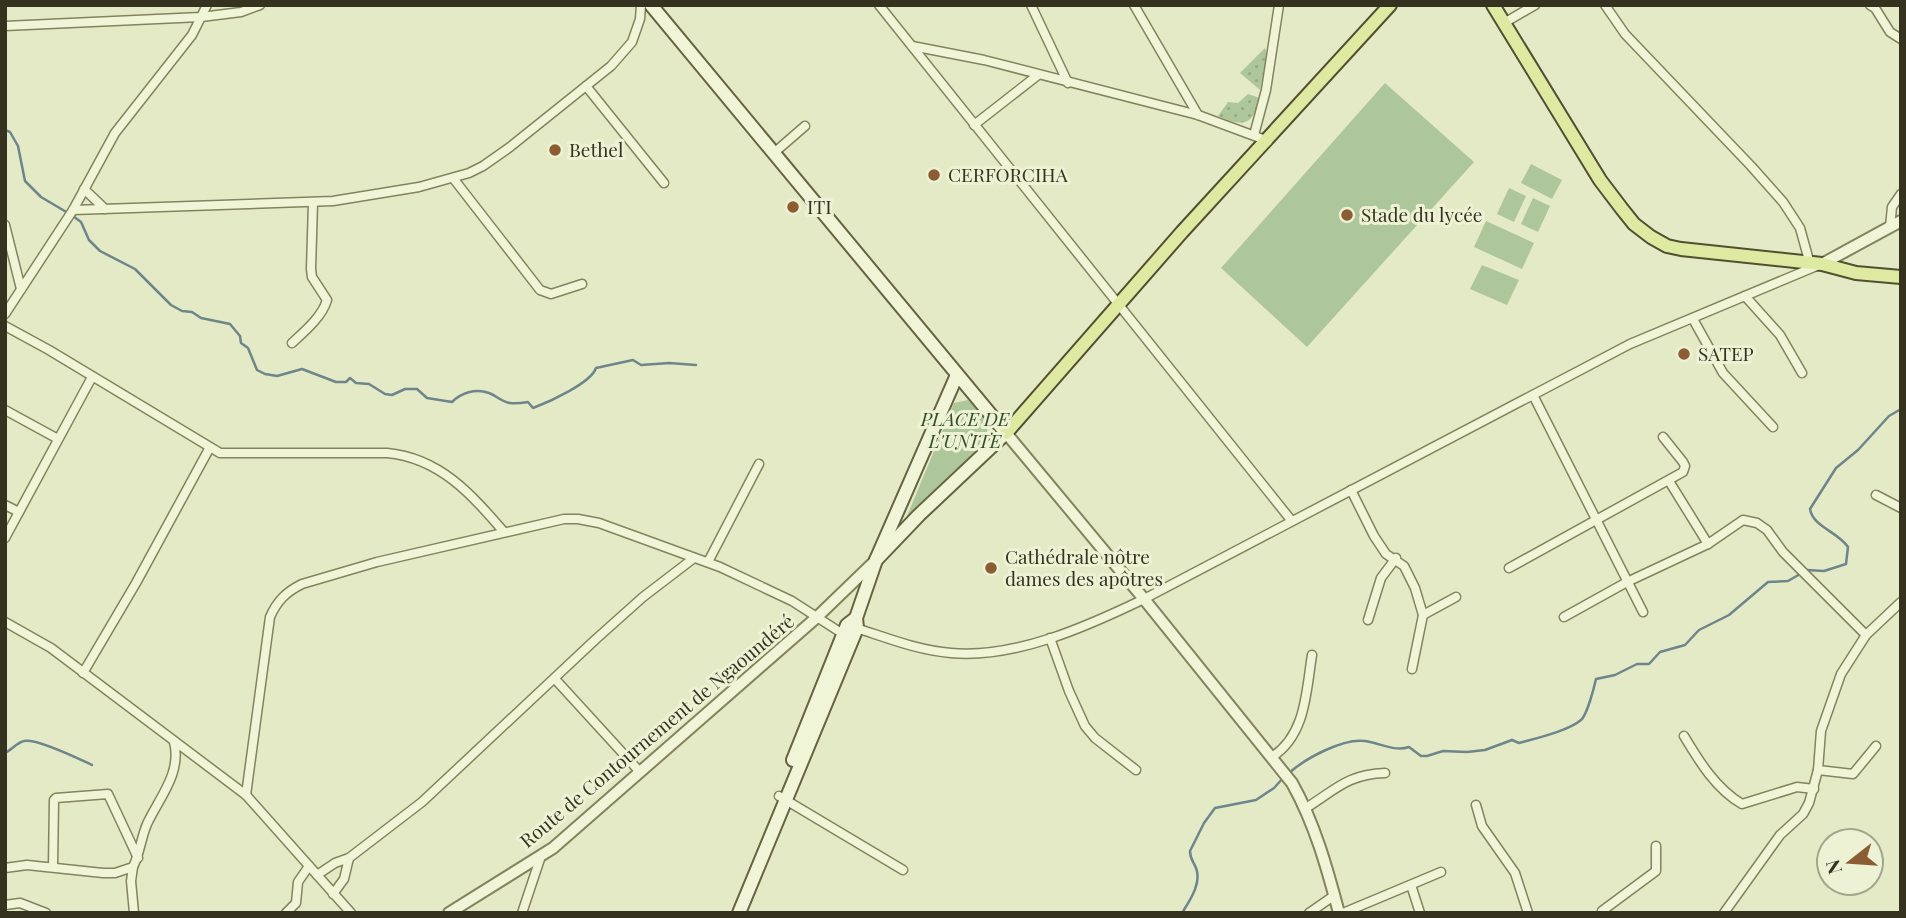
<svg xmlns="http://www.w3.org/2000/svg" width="1906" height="918" font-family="'Playfair Display',serif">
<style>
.grass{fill:url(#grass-dots)}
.green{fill:#adc79b}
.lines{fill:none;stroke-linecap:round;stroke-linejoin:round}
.stream{stroke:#6e858b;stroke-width:2.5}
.minor-casing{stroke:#83835d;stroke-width:11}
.tertiary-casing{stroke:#83835d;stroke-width:14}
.secondary-casing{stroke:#656340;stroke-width:16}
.primary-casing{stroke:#514f31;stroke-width:16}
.minor{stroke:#f0f5d8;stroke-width:8}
.tertiary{stroke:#f0f5d8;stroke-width:10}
.secondary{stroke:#f0f5d8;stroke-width:12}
.primary{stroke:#dee9a1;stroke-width:12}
.poi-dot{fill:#8c5c33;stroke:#edf2d4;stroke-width:2.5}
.labels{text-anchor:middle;stroke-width:6;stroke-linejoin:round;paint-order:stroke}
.poi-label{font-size:19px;fill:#353320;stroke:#edf2d4;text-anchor:start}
.park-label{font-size:19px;font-style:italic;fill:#334f28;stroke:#edf2d4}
.street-label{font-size:19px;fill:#353320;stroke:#edf2d4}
</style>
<defs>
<pattern id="grass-dots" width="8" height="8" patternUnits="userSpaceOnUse" patternTransform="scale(1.75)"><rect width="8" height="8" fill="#adc79b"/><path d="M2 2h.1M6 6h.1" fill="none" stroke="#95ab85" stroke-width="1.8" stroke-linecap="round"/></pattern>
</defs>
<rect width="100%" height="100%" fill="#e4eac6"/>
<g class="grass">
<polygon points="1265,48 1267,54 1260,90 1240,73"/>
<path d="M1248 94 1260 98C1253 125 1244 128 1218 116L1228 102 1238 103Z"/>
</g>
<g class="green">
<polygon points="1385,83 1474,162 1307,347 1221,268"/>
<polygon points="1531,164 1562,180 1552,199 1521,183"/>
<polygon points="1509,188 1526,196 1514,222 1497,214"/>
<polygon points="1533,198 1550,206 1538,232 1521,224"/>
<polygon points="1486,221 1534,243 1522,269 1474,247"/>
<polygon points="1482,265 1519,280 1507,305 1470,289"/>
<polygon points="968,400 989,423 984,443 907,516 954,403"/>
</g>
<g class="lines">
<g class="stream">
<polyline points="5,130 10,132 18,146 25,181 41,197 68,213"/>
<path d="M73 216 81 222 89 240 100 251 135 269 171 305 182 311 192 312 201 318 230 324 240 336 241 343 248 348 257 370 265 374 277 376 302 369 336 382H346L350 378 356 383 369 384 385 394 392 395 405 389H417L427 398 452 402C461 393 475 388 489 393 497 396 502 402 510 403 516 404 522 403 528 402L533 408C549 402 591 383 596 368L633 360 641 365 669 363 696 365"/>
<path d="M5 753C11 750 18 742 24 741 37 738 79 759 92 765"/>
<path d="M1289 773C1306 758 1343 738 1365 741 1380 743 1394 752 1409 747L1421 756H1427L1443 751 1467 752 1485 750 1512 740 1519 743C1537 738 1568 731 1581 720 1587 715 1594 688 1596 679L1615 675 1637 664H1649L1660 652 1685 645 1699 630 1729 615 1768 582 1788 581 1807 570 1824 571 1846 564 1848 547C1837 531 1813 527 1810 509L1836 468 1858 450 1889 416 1901 409"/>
<path d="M1182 913C1190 900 1202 883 1196 868 1193 861 1190 859 1190 851L1204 823 1215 808 1256 800 1274 788 1284 777"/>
</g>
<g class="minor-casing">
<g id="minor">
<polyline points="879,5 1291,520"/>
<polyline points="1031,5 1068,83"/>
<polyline points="1134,5 1198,115"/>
<polyline points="1605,5 1625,34 1751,166 1783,202 1800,228 1810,264"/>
<polyline points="1870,5 1875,8 1890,32 1901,39"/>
<polyline points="1504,23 1535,5"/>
<polyline points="5,26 201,17 241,12 260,5"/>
<polyline points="912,46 984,60 1198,115 1268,141"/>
<polyline points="586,86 664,183"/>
<polyline points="974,125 1038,75"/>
<polyline points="1254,135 1266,90 1279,5"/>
<polyline points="775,152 805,126"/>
<polyline points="453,178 540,290 551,294 582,284"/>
<polyline points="84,189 105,209"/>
<polyline points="73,210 333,201 419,187 469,173 483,166 510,147 611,66 632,42 640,19 641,5"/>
<polyline points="5,225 21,289"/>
<polyline points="1890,227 1892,207 1901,194"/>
<polyline points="1745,296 1780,335 1802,373"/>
<polyline points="5,314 73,210 115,133 192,35 207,5"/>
<polyline points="1693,319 1723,373 1773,427"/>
<path d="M5 326 49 350 220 453H387C440 458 471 494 504 532"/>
<path d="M292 343C304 332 322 317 327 300L312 277 311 269 313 203"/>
<polyline points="1533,395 1643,612"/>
<polyline points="5,410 58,439"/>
<polyline points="1669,481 1708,544"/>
<polyline points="1351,490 1374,536 1386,554 1404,566 1415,588 1423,615 1412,669"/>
<polyline points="1876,495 1901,508"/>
<polyline points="5,505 19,512"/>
<polyline points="5,538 92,377"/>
<polyline points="708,562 759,464"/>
<polyline points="1509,568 1683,472 1685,466 1683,462 1663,437"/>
<polyline points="1423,615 1456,597"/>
<polyline points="1564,617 1627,582 1708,544 1743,520 1757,523 1767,530 1783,552 1866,635"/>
<polyline points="1368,620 1381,578 1396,558"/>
<polyline points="5,622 51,648 246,795 351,913"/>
<path d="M853 627C885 637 916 650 951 653 1015 659 1088 626 1144 599L1630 344 1819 265"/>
<polyline points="1050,638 1069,691 1085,726 1095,738 1136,770"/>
<polyline points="83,673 136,583 209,449"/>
<polyline points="555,679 640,772"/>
<path d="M1684 736C1699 761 1716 789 1742 804L1797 787 1814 789"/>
<path d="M1272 757C1306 735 1306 692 1312 655"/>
<polyline points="1818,770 1853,774 1876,746"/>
<path d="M246 795 270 617C277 601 286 592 302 584L377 562 564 519H578L599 523 720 567 792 601 843 634"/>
<polyline points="779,796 903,870"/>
<polyline points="1476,805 1482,826 1515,873 1528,913"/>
<path d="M1306 808C1335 790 1348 774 1385 773"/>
<polyline points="53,867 54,800 56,798 108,794 138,858"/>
<polyline points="133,867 131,881 134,913"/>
<path d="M5 868 27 865 103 873H115L133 867C140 853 141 838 147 824 159 798 182 773 174 742"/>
<polyline points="317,875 335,863 349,858 422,802 596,639 643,597 694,558"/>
<polyline points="1411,885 1420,913"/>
<polyline points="333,894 344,879 349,858"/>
<polyline points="5,905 20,903 46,913"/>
<polyline points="1602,911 1656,871 1656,846"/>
<polyline points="286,913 296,903 298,882 309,866"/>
<polyline points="522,913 541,856"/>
<polyline points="1309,913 1335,895"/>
<polyline points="1343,913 1441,872"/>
<polyline points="1724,913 1780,835 1803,814 1809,803 1818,770 1821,731 1841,674 1866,635 1901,602"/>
</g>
</g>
<g class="tertiary-casing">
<g id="tertiary">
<polyline points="1822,264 1901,221"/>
<path d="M1006 433 1144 599 1292 783C1315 824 1327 868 1339 913"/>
<polyline points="449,913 553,848 816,618 874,562"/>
</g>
</g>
<g class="secondary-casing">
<g id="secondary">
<polyline points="651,5 1006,433 919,515 876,560"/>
<polyline points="793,760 847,625 856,618"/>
<polyline points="739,913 857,628 856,618 876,560 957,375"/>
</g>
</g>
<g class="primary-casing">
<g id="primary">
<polyline points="1493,5 1600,180 1622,209 1634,224 1651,237 1667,246 1681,249 1822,264 1856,273 1901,277"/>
<polyline points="1006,433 1182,232 1390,5"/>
</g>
</g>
<use href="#minor" class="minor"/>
<use href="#tertiary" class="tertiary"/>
<use href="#secondary" class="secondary"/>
<use href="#primary" class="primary"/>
</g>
<g class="poi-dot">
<circle cx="555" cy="150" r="7"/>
<circle cx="934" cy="175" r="7"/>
<circle cx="793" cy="207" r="7"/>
<circle cx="1347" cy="215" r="7"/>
<circle cx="1684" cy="354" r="7"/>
<circle cx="991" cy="568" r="7"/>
</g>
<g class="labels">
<g class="poi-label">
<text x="569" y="157">Bethel</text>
<text x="948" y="182">CERFORCIHA</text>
<text x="807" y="214">ITI</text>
<text x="1361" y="222">Stade du lycée</text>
<text x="1698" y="361">SATEP</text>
<text x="1005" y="564">Cathédrale nôtre<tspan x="1005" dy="22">dames des apôtres</tspan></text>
</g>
<g class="park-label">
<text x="965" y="426">PLACE DE<tspan x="965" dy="22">L'UNITE</tspan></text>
</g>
<g class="street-label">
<text transform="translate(657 731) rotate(-40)" y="7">Route de Contournement de Ngaoundéré</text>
</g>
</g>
<rect width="1906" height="918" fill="none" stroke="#353320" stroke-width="14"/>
<g transform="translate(1850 862) rotate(253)"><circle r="33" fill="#edf2d4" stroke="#a3a68c" stroke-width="2"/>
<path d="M0-5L12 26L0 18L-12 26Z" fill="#8c5c33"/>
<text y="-10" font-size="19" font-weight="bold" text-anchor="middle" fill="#353320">N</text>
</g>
</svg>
